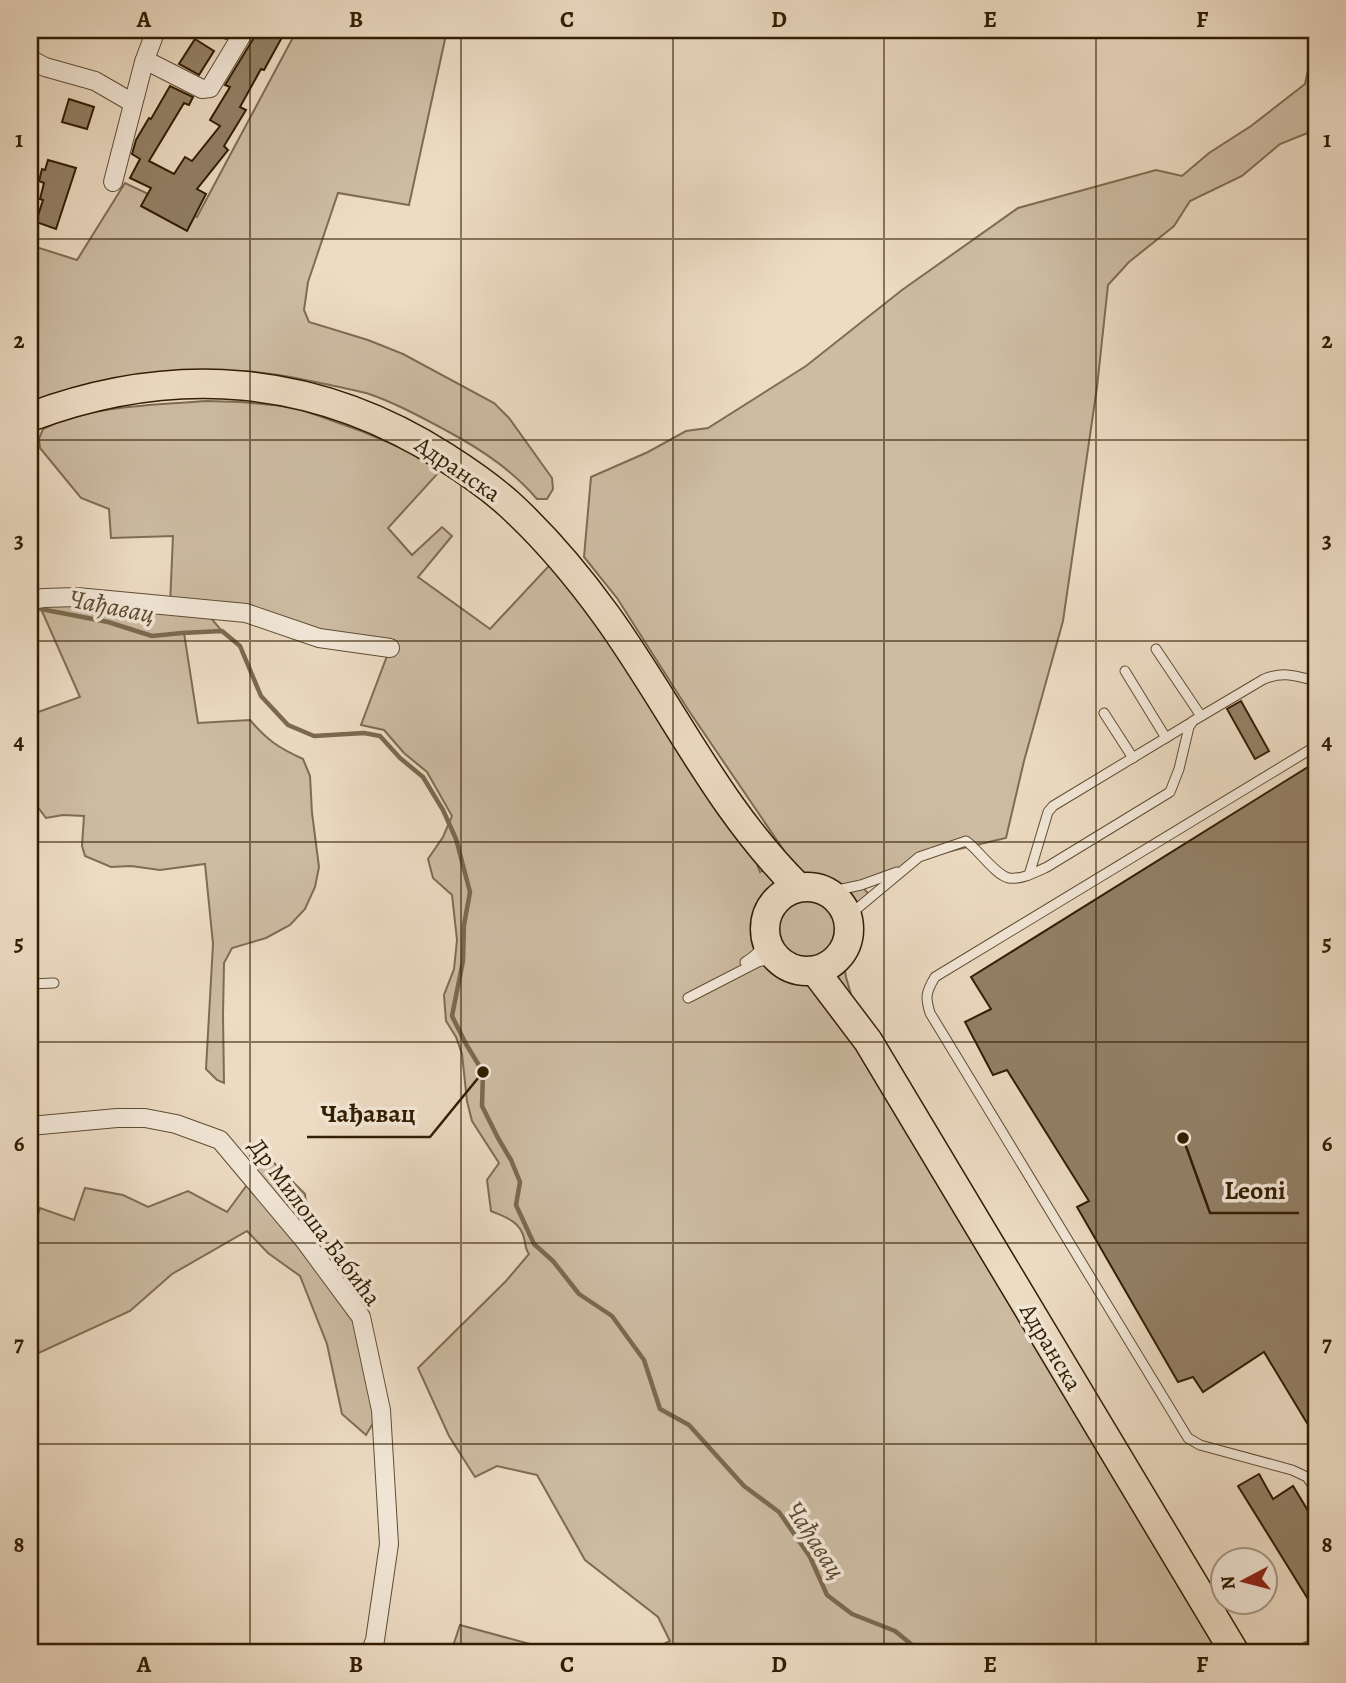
<svg xmlns="http://www.w3.org/2000/svg" width="1346" height="1683" font-family="Alegreya,serif">
<style>
.green{fill:#cdbca3;stroke:#7f6c52;stroke-width:2}
.lines{fill:none;stroke-linecap:round;stroke-linejoin:round}
.stream{stroke:#7b694e;stroke-width:4.5}
.building{fill:#938066;stroke:#311d01;stroke-width:2}
.service-casing{stroke:#604d32;stroke-width:11}
.minor-casing{stroke:#604d32;stroke-width:20}
.primary-casing{stroke:#311d01;stroke-width:31}
.service{stroke:#f3e8d9;stroke-width:9}
.minor{stroke:#f3e8d9;stroke-width:18}
.primary{stroke:#eddcc4;stroke-width:28}
.grid{fill:none;stroke:#311d01;stroke-width:2;stroke-opacity:0.55}
.labels{text-anchor:middle;stroke-width:7;stroke-linejoin:round;paint-order:stroke}
.street-label{font-size:24px;fill:#311d01;stroke:#f3e8d9}
.water-label{font-size:26px;font-style:italic;fill:#5c492e;stroke:#f3e8d9}
.leader{fill:none;stroke:#311d01;stroke-width:2.5}
.callout-dot{fill:#311d01;stroke:#f3e8d9;stroke-width:2.5}
.callout-label{font-size:26px;text-anchor:middle;font-weight:bold;fill:#311d01;stroke:#f3e8d9;stroke-width:7;stroke-linejoin:round;paint-order:stroke}
.neatline{fill:none;stroke:#311d01;stroke-width:2.5}
.grid-label{font-size:23px;text-anchor:middle;font-weight:bold;fill:#311d01}
</style>
<rect width="100%" height="100%" fill="#eddcc4"/>
<filter id="stains"><feTurbulence type="fractalNoise" baseFrequency=".00286" numOctaves="4"/><feColorMatrix values="0 0 0 0 .2 0 0 0 0 .09 0 0 0 0 .02 0 0 0 .5 -.17"/></filter>
<radialGradient id="worn" r=".72"><stop offset=".6" stop-color="#630" stop-opacity="0"/><stop offset="1" stop-color="#630" stop-opacity=".3"/></radialGradient>
<g class="green">
<path d="M297 30H447L409 205 338 193 308 282 304 310 309 322 368 340 403 354 494 403 509 418 552 478 553 489 547 499H537C512 470 482 450 449 432 423 418 394 402 366 393 355 390 342 388 330 385 300 379 265 371 235 371 166 370 94 379 30 403V245L77 260 125 183 197 217Z"/>
<path d="M1314 30H1316V131L1310 132 1280 144 1242 176 1190 201 1174 226 1129 262 1108 285 1097 387 1063 621 1024 761 1006 838 917 859 892 874 861 885 871 897 847 917C839 899 828 889 808 886L689 711 617 598 584 557 591 477 648 452 686 431 708 428 806 366 902 290 1018 208 1156 170 1182 176 1209 153 1251 126 1305 84 1312 52Z"/>
<path d="M206 401 241 402 294 407 364 432 422 457 440 471 388 528 412 555 442 527 452 536 418 577 490 629 559 555 739 817 760 872 775 863 791 889C783 894 776 898 770 906 754 931 772 972 804 972 808 971 811 970 815 969 826 966 834 963 842 953L846 977 856 1012 1233 1653H637L655 1648 670 1641 658 1617 585 1560 537 1475 497 1466 475 1477 449 1436 418 1368 506 1281 529 1254C525 1249 526 1245 524 1238 520 1221 505 1217 491 1211L487 1180 499 1163 472 1121 467 1101 462 1054 456 1037 446 1021 444 995 454 969 457 940 452 895 433 878 428 859 443 837 452 816 427 772 404 753 384 730 361 725 390 648 204 610 222 631 184 633 198 723 250 720C268 741 279 748 303 759L310 776 312 813 319 867 315 887 305 909 290 925 266 938 232 948 224 963 223 1015 224 1083 217 1080 206 1069 213 944 205 864 160 870 131 866 111 867 85 856 82 846 84 816 63 815 46 818 37 806 34 790 30 789V715L80 697 41 609 44 598 170 605 173 536 111 538 109 509 81 498 40 448 39 439 43 429C92 405 152 405 206 401Z"/>
<circle cx="806" cy="929" r="35"/>
<polygon points="266,1155 305,1194 308,1223 304,1241 361,1317 381,1410 366,1435 342,1414 327,1344 300,1276 268,1253 247,1231 172,1274 130,1311 30,1357 30,1240 40,1208 74,1220 85,1188 123,1195 148,1207 188,1191 227,1212 252,1178"/>
<polygon points="460,1625 563,1653 455,1653 451,1652"/>
<polygon points="1316,1637 1316,1653 1284,1653"/>
</g>
<g class="lines">
<polyline class="stream" points="30,609 41,609 108,622 152,636 182,633 222,631 240,646 261,696 288,725 314,736 364,733 380,736 400,758 423,777 443,810 456,839 470,892 464,925 463,961 452,1016 466,1044 483,1072 482,1106 498,1138 511,1160 520,1182 516,1205 534,1244 553,1261 579,1294 612,1316 644,1360 660,1409 689,1425 744,1486 779,1512 810,1557 827,1595 852,1614 895,1631 922,1653"/>
</g>
<g class="building">
<polygon points="211,30 232,30 226,39"/>
<polygon points="256,30 286,30 264,70 261,69 240,107 246,110 224,146 228,150 197,189 206,194 187,231 141,206 151,188 130,178 140,159 132,154 136,140 149,118 151,119 170,86 193,97 189,105 184,103 149,161 174,174 185,157 192,161 220,126 210,120 230,87 225,85 255,36"/>
<polygon points="195,39 214,51 199,75 179,64"/>
<polygon points="69,99 94,107 87,129 62,122"/>
<polygon points="48,160 76,168 56,229 36,222 43,200 40,199 44,183 39,181 42,169 45,170"/>
<polygon points="1241,701 1269,751 1255,759 1227,709"/>
<polygon points="1316,762 1316,1438 1264,1352 1203,1392 1193,1377 1178,1382 1077,1207 1089,1201 1007,1070 993,1075 965,1022 991,1009 971,977"/>
<polygon points="1259,1474 1273,1499 1293,1486 1316,1524 1316,1612 1238,1486"/>
</g>
<g class="lines">
<g class="service-casing">
<g id="service">
<polyline points="1156,649 1201,716"/>
<polyline points="1125,671 1166,738"/>
<polyline points="1104,713 1133,758"/>
<path d="M1316 746 935 977C926 992 925 997 930 1013L1188 1438 1200 1445 1292 1470 1307 1477 1316 1490"/>
<polyline points="1029,875 1048,812 1053,806 1192,722"/>
<polyline points="828,892 861,885 897,872"/>
<path d="M847 917 919 857 966 841C978 849 995 875 1009 878 1021 880 1036 872 1047 867L1170 792 1179 769 1189 727 1193 721 1264 679C1284 671 1296 676 1316 681"/>
<path d="M745 962C756 955 762 950 765 937"/>
<polyline points="30,984 54,983"/>
<polyline points="688,998 758,962 770,959 782,964"/>
</g>
</g>
<g class="minor-casing">
<g id="minor">
<polyline points="30,59 45,67 95,81 133,103"/>
<polyline points="145,60 202,89 210,88 245,30"/>
<polyline points="113,182 144,62 156,30"/>
<polyline points="30,600 44,598 77,597 246,613 319,638 390,648"/>
<polyline points="30,1126 117,1118 145,1118 176,1124 220,1140 304,1240 361,1317 381,1410 389,1544 375,1640 370,1653"/>
</g>
</g>
<g class="primary-casing">
<g id="primary">
<path d="M30 417C174 363 315 374 445 457 467 471 489 486 509 504 545 537 577 575 606 615 671 705 718 808 798 887"/>
<circle cx="807" cy="929" r="42"/>
<polyline points="815,971 868,1041 1235,1653"/>
</g>
</g>
<use href="#service" class="service"/>
<use href="#minor" class="minor"/>
<use href="#primary" class="primary"/>
</g>
<path class="grid" d="M250 30V1653M461 30V1653M673 30V1653M884 30V1653M1096 30V1653M30 239H1316M30 440H1316M30 641H1316M30 842H1316M30 1042H1316M30 1243H1316M30 1444H1316"/>
<g class="labels">
<g class="street-label">
<text transform="translate(458 469) rotate(34)" y="8">Адранска</text>
<text transform="translate(315 1222) rotate(53)" y="8">Др Милоша Бабића</text>
<text transform="translate(1051 1347) rotate(59)" y="8">Адранска</text>
</g>
<g class="water-label">
<text transform="translate(112 606) rotate(11)" y="9">Чађавац</text>
<text transform="translate(816 1540) rotate(57)" y="9">Чађавац</text>
</g>
</g>
<path class="leader" d="M483 1072L430 1137H307M1183 1138L1210 1213H1299"/>
<g class="callout-dot">
<circle cx="483" cy="1072" r="7"/>
<circle cx="1183" cy="1138" r="7"/>
</g>
<g class="callout-label">
<text x="368" y="1122">Чађавац</text>
<text x="1255" y="1199">Leoni</text>
</g>
<rect width="1346" height="1683" fill="none" stroke="#eddcc4" stroke-width="77"/>
<g transform="translate(1244 1581) rotate(263)"><circle r="33" fill="#f3e8d9" stroke="#a59783" stroke-width="2"/>
<path d="M0-5L12 26L0 18L-12 26Z" fill="#8f2418"/>
<text y="-10" font-size="19" font-weight="bold" text-anchor="middle" fill="#311d01">N</text>
</g>
<rect x="38" y="38" width="1270" height="1606" class="neatline"/>
<g class="grid-label">
<text x="144" y="27">A</text>
<text x="356" y="27">B</text>
<text x="567" y="27">C</text>
<text x="779" y="27">D</text>
<text x="990" y="27">E</text>
<text x="1202" y="27">F</text>
<text x="19" y="147">1</text>
<text x="1327" y="147">1</text>
<text x="19" y="348">2</text>
<text x="1327" y="348">2</text>
<text x="19" y="548">3</text>
<text x="1327" y="548">3</text>
<text x="19" y="749">4</text>
<text x="1327" y="749">4</text>
<text x="19" y="950">5</text>
<text x="1327" y="950">5</text>
<text x="19" y="1151">6</text>
<text x="1327" y="1151">6</text>
<text x="19" y="1351">7</text>
<text x="1327" y="1351">7</text>
<text x="19" y="1552">8</text>
<text x="1327" y="1552">8</text>
<text x="144" y="1672">A</text>
<text x="356" y="1672">B</text>
<text x="567" y="1672">C</text>
<text x="779" y="1672">D</text>
<text x="990" y="1672">E</text>
<text x="1202" y="1672">F</text>
</g>
<rect width="100%" height="100%" filter="url(#stains)"/>
<rect width="100%" height="100%" fill="url(#worn)"/>
</svg>
